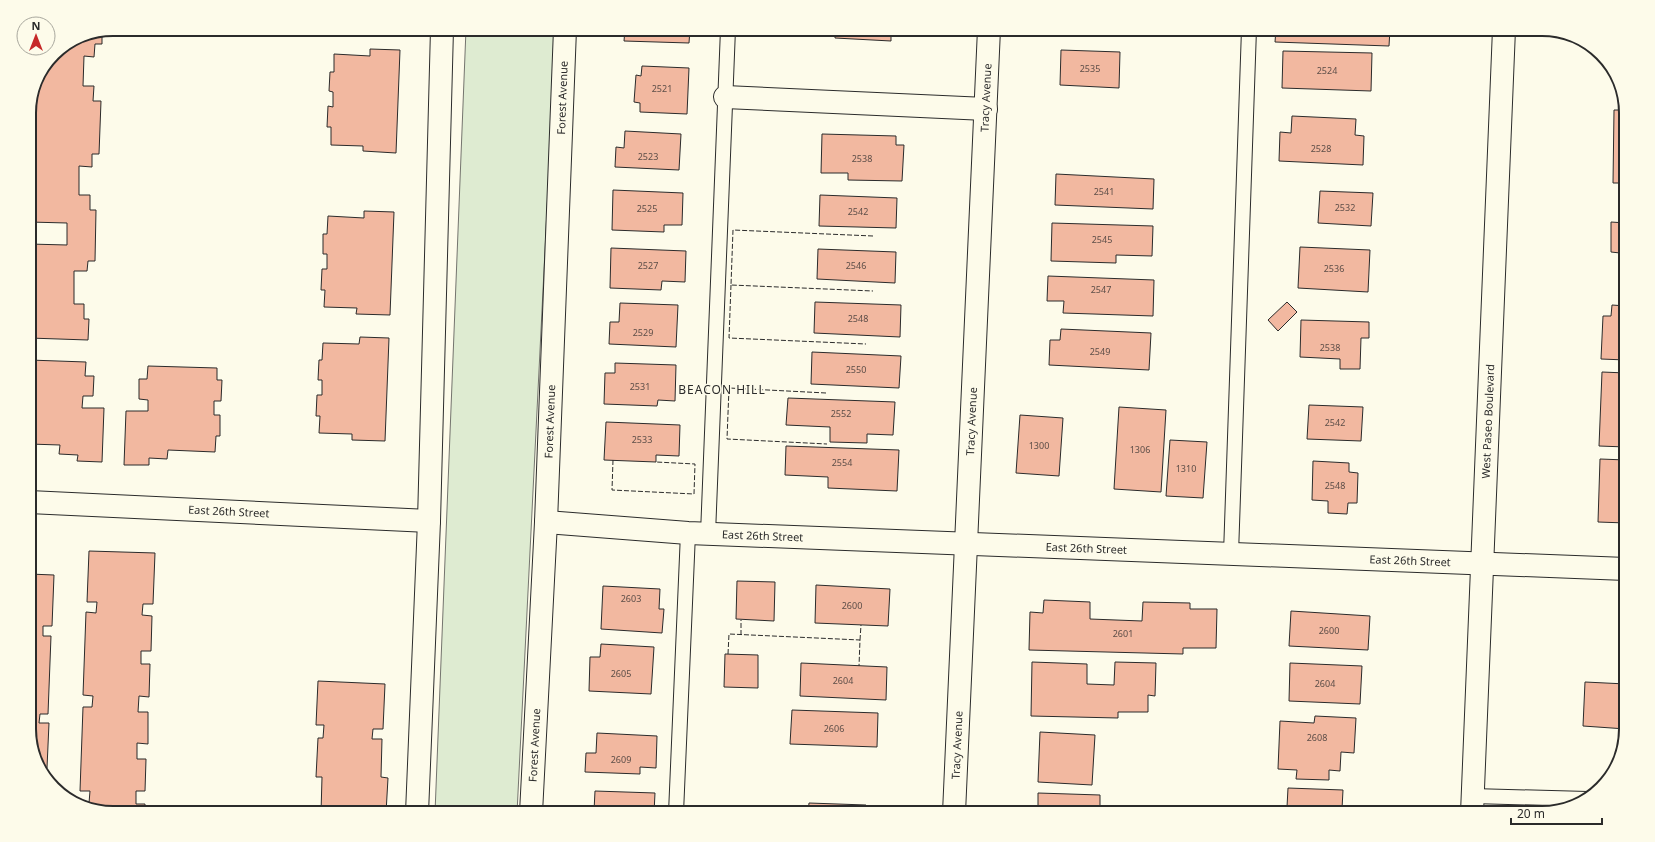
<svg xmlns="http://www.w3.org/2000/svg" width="1655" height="842" font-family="'Noto Sans',sans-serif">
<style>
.green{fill:#deebd1;stroke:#74746e}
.building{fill:#f2b8a0;stroke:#2b2b2b}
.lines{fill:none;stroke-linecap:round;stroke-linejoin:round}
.service-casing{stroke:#2b2b2b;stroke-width:16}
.minor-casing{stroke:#2b2b2b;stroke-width:24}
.service{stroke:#fdfbea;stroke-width:14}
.minor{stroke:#fdfbea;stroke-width:22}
.fence{stroke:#2b2b2b;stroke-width:1;stroke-dasharray:5 2;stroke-linecap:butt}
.labels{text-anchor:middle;stroke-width:3;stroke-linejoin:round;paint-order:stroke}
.number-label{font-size:9px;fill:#5d4e48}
.street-label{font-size:11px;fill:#2b2b2b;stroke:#fdfbea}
.neighbourhood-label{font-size:12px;letter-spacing:1px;fill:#2b2b2b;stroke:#fdfbea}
.rim{fill:none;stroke:#2b2b2b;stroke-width:2}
</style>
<rect width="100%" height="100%" fill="#fdfbea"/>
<polygon class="green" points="466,29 556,29 517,813 435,813"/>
<g class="building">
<polygon points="625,29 690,29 689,43 624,41"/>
<polygon points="799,29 891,29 891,41 835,38 835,32"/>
<polygon points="1063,29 1123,29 1123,33"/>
<polygon points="1276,29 1390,29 1389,46 1275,42"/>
<polygon points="102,31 102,44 95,44 94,57 84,56 83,86 94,86 93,101 101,101 99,154 92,154 92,167 79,166 79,195 90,195 90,210 96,210 95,261 88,261 87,271 74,271 74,304 84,304 84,319 89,319 88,340 29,338 29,244 67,245 67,223 29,222 29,186 33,186 34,167 29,167 29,108 35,81 54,53 81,35"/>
<polygon points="370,49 400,50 396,153 363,151 363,146 331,145 331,127 327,127 328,106 333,107 333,92 329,91 330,72 334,72 334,54 370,56"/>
<polygon points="1061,50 1120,52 1119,88 1060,85"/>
<polygon points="1283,51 1372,53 1371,91 1282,88"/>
<polygon points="642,66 689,68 687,114 640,112 640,103 634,102 636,75 641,76"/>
<polygon points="1614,110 1626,110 1626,183 1613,183"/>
<polygon points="1292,116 1356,119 1355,135 1364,136 1363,165 1279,161 1280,132 1291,133"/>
<polygon points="625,131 681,134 679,170 615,167 616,147 624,148"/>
<polygon points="822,134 896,136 896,145 904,145 902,181 848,180 848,173 821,173"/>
<polygon points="1056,174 1154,179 1153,209 1055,205"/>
<polygon points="613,190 683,193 682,225 664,225 664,232 612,230"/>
<polygon points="1320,191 1373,193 1371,226 1318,223"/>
<polygon points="820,195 897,198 896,228 819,226"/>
<polygon points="364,211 394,212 390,315 356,314 357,308 324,307 325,290 321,290 322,269 327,269 327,254 323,254 323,234 327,234 328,216 364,218"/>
<polygon points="1611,222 1626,223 1626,270 1620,270 1620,253 1611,252"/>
<polygon points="1052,223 1153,226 1152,256 1116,255 1116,263 1051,261"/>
<polygon points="1300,247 1370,250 1368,292 1298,288"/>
<polygon points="611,248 686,251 685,282 662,281 661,290 610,288"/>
<polygon points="818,249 896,252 895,283 817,279"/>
<polygon points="1048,276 1154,280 1153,316 1063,313 1064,301 1047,301"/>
<polygon points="815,302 901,305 900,337 814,333"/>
<polygon points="1287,302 1297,312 1278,331 1268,320"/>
<polygon points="620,303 678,305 676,347 609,344 610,322 619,322"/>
<polygon points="1612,305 1626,306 1626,360 1601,359 1603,316 1611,316"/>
<polygon points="1301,320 1369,322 1369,338 1361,338 1360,369 1340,369 1340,359 1300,357"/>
<polygon points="1061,329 1151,333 1149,370 1049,365 1050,340 1060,340"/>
<polygon points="360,337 389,338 385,441 352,440 352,434 319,433 320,416 316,416 317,395 322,395 322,380 318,380 319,360 322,360 323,343 359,344"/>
<polygon points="812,352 901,356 899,388 811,384"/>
<polygon points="29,360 86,362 85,376 94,376 93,396 83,396 82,408 104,408 102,462 77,461 78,455 59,454 60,445 29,444"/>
<polygon points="615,363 676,365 675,401 658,400 657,406 604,404 605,373 615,373"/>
<polygon points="148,366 217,368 217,380 222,380 221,401 214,401 214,415 220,415 220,436 216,436 215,452 168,450 167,459 149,458 149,465 124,465 126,411 148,411 148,400 139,399 139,379 147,379"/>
<polygon points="1602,372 1626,373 1626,447 1599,446"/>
<polygon points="788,398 895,402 893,435 867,434 867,443 830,442 830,427 786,425"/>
<polygon points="1309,405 1363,407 1361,441 1307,439"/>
<polygon points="1119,407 1166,410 1161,492 1114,489"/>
<polygon points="1020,415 1063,418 1059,476 1016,473"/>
<polygon points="606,422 680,425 679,456 656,455 656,462 604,460"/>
<polygon points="1170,440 1207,442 1203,498 1166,496"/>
<polygon points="786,446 899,450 897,491 828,488 828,477 785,475"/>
<polygon points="1600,459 1626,460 1626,523 1598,522"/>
<polygon points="1313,461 1349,463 1349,472 1358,473 1357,503 1348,503 1347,514 1328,513 1328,501 1312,500"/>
<polygon points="89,551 155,553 153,604 143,604 142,615 152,616 151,651 141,651 141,664 150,664 149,697 139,696 138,712 148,712 148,744 137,743 137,759 146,759 145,791 136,791 136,804 145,804 145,813 113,813 81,805 81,803 89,803 90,791 80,791 83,707 92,707 93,696 83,695 86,612 96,613 97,602 87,602"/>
<polygon points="29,574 54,575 52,626 43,626 43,636 51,636 48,714 40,714 39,723 49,723 47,768 41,768 29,735"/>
<polygon points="737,581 775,582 774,621 736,619"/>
<polygon points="816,585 890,589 888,626 815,623"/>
<polygon points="603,586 660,589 659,609 664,609 662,633 601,629"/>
<polygon points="1044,600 1090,602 1090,619 1142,621 1143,602 1190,603 1190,609 1217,609 1216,648 1183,648 1183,654 1029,650 1030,612 1043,613"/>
<polygon points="1291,611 1370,616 1368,650 1289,646"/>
<polygon points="601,644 654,647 651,694 589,691 590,657 600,657"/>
<polygon points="725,654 758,655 758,688 724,687"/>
<polygon points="1032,662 1087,664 1087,684 1114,685 1115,662 1156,663 1155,696 1148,695 1148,712 1118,712 1118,718 1031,716"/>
<polygon points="801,663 887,667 886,700 800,696"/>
<polygon points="1290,663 1362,666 1360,704 1289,701"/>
<polygon points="318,681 385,684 383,729 373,729 372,739 382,739 381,777 388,778 386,813 321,813 322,777 316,777 318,738 323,738 324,725 316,725"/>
<polygon points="1585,682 1626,684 1626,729 1583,726"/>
<polygon points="792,710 878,713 877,747 790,744"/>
<polygon points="1315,716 1356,718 1354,753 1341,752 1340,771 1329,770 1329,780 1296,779 1297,770 1278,769 1280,721 1314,723"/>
<polygon points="1040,732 1095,735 1092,785 1038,782"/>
<polygon points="597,733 657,736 656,768 640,767 640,774 585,772 586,753 596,753"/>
<polygon points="1288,788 1343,790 1342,809 1351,809 1350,813 1278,813 1279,806 1287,807"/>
<polygon points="595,791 655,793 654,813 583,813 584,810 594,811"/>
<polygon points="1038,793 1100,795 1100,813 1038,813"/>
<polygon points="809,803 866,805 866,813 808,813"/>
</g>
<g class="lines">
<g class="service-casing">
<g id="service">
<polyline points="708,534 728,29"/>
<polyline points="1231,554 1249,29"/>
<polyline points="1472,796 1588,799"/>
<polyline points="676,813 688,533"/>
</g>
</g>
<g class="minor-casing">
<g id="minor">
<polyline points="725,97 986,109"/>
<path id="s1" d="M29 502 429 521"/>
<path id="s2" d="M546 522 688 533 1626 569"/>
<polyline points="417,813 429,521 442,29"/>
<path id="s3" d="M531 813 546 522 565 29"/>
<path id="s4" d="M954 813 989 29"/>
<path id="s5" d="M1472 813 1504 29"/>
</g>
</g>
<use href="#service" class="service"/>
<use href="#minor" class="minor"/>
<g class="fence">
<polyline points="873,236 733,230 731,285 873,291"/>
<polyline points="731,285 729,338 866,344"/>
<polyline points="826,393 729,388 727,439 827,444"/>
<polyline points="613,460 612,490 694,494 695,464 656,462"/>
<polyline points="741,635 741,620"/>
<polyline points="860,640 861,625"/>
<polyline points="728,654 729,634 860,640 859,666"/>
</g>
</g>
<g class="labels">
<g class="number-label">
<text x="1090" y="72">2535</text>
<text x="1327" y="74">2524</text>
<text x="662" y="92">2521</text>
<text x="1321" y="152">2528</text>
<text x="648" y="160">2523</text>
<text x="862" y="162">2538</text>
<text x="1104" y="195">2541</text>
<text x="1345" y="211">2532</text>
<text x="647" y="212">2525</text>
<text x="858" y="215">2542</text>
<text x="1102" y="243">2545</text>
<text x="648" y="269">2527</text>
<text x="856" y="269">2546</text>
<text x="1334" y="272">2536</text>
<text x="1101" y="293">2547</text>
<text x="858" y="322">2548</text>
<text x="643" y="336">2529</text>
<text x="1330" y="351">2538</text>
<text x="1100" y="355">2549</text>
<text x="856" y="373">2550</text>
<text x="640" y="390">2531</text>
<text x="841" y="417">2552</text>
<text x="1335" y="426">2542</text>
<text x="642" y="443">2533</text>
<text x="1039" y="449">1300</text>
<text x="1140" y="453">1306</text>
<text x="842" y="466">2554</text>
<text x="1186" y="472">1310</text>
<text x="1335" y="489">2548</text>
<text x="631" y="602">2603</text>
<text x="852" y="609">2600</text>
<text x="1329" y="634">2600</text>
<text x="1123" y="637">2601</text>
<text x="621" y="677">2605</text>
<text x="843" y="684">2604</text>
<text x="1325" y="687">2604</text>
<text x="834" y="732">2606</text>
<text x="1317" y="741">2608</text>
<text x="621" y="763">2609</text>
</g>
<g class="street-label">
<text dy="4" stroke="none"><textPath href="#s3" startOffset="716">Forest Avenue</textPath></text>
<text dy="4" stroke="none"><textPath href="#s4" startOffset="716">Tracy Avenue</textPath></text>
<text dy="4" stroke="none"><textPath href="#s3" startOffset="392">Forest Avenue</textPath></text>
<text dy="4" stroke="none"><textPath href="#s4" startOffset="392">Tracy Avenue</textPath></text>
<text dy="4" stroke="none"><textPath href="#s5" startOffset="392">West Paseo Boulevard</textPath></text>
<text dy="4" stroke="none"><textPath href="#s1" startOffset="200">East 26th Street</textPath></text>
<text dy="4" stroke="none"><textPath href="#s2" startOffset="217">East 26th Street</textPath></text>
<text dy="4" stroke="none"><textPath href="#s2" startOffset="541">East 26th Street</textPath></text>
<text dy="4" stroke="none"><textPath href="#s2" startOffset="865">East 26th Street</textPath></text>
<text dy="4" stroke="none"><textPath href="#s3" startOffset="68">Forest Avenue</textPath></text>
<text dy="4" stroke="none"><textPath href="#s4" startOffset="68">Tracy Avenue</textPath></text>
</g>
<g class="neighbourhood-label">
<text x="722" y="394">BEACON HILL</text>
</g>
</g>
<path d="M0 0H1655V842H0ZM113 36H1542A77 77 0 0 1 1619 113V729A77 77 0 0 1 1542 806H113A77 77 0 0 1 36 729V113A77 77 0 0 1 113 36Z" fill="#fdfbea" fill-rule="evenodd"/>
<path class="rim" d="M113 36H1542A77 77 0 0 1 1619 113V729A77 77 0 0 1 1542 806H113A77 77 0 0 1 36 729V113A77 77 0 0 1 113 36Z"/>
<g transform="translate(36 36)"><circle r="19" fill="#fdfbea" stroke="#a9a89e"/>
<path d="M0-3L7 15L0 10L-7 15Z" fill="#c62828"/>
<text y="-6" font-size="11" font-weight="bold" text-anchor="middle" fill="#2b2b2b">N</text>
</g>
<path d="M1511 818v6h91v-6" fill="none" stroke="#2b2b2b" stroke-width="2"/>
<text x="1517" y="818" font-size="12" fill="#2b2b2b" stroke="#fdfbea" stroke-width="3" paint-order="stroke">20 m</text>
</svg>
